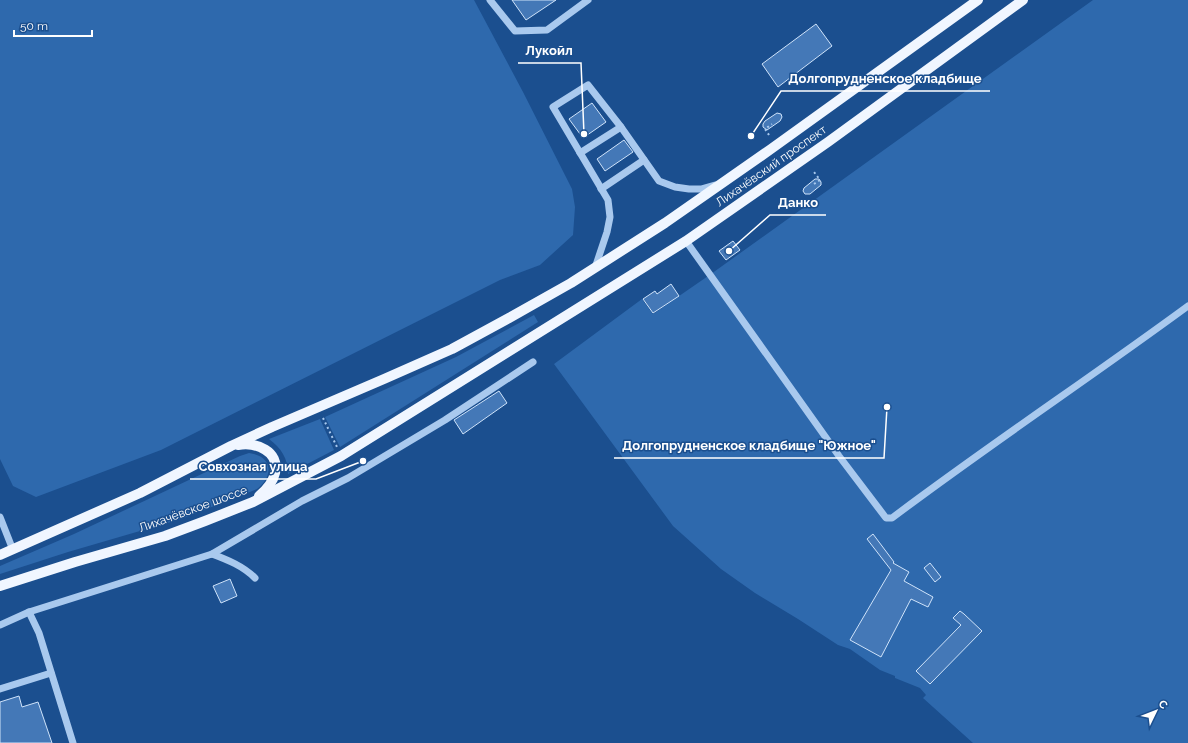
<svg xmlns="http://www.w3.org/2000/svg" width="1188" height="743" font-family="Raleway,sans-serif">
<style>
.green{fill:#2e69ad}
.building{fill:#4478b7;stroke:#cfe3fa}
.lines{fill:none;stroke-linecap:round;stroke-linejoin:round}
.path{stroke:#a9c9ee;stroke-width:2;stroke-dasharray:2 3;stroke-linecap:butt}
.minor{stroke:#a9c9ee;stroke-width:7}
.major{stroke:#f0f6ff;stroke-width:10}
.labels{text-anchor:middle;stroke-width:3;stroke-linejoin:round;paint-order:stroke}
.street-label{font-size:12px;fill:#fff;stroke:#1b4f8f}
.leader{fill:none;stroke:#fff;stroke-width:1.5}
.callout-dot{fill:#fff;stroke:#1b4f8f;stroke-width:1.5}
.callout-label{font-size:13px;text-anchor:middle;font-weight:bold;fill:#fff;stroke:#1b4f8f;stroke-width:3;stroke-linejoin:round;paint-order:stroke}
</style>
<rect width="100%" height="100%" fill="#1b4f8f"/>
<g class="green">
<polygon points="0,0 474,0 523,92 572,189 575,207 573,235 540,265 500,280 161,450 36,497 13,486 0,459"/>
<polygon points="1093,0 1188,0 1188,743 973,743 923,698 926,695 920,688 895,678 895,676 880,670 850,649 838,645 798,619 755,593 721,569 673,526 554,364 642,299 653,314 711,274"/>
<polygon points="534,315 538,322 340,447 325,417 456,357"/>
<path d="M320 419 334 450 288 474C288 458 281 448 269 439Z"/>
<path d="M249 453C273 456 274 476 257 489L181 519 68 552 0 574V566L74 534 240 456Z"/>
</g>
<g class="building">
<polygon points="512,0 556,0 526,20"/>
<polygon points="816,24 832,46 778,87 762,64"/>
<polygon points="592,103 606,122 583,138 569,119"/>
<polygon points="777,113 781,114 782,117 780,121 767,130 763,127 763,124 765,121"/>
<polygon points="624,140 633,152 605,171 597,159"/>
<polygon points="815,179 819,179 821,182 821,185 810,194 805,194 803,191 804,188"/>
<polygon points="733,241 740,250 726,260 719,251"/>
<polygon points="671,284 679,296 653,313 643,299 655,291 657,294"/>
<polygon points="499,391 507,403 463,434 454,420"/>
<polygon points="873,534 894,562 893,563 909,572 904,581 933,597 928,607 911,599 881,657 850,640 891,570 867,539"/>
<polygon points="930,563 941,577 935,582 924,568"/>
<polygon points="230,579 237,596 221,603 213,586"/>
<polygon points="960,611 964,614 982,631 930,684 916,671 961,625 953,618"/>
<polygon points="19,696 22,707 38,702 52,743 0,743 0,702"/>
</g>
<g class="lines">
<g class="path">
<polyline points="769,135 765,129 772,124"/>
<polyline points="814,184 820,180 814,172"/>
<polyline points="323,418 337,447"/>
</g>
<g class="minor">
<polyline points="490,0 515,31 547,30 588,0"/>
<polyline points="580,153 621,127"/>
<polyline points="601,189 644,160"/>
<path d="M686 241 839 456 886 518H892C989 445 1090 378 1188 306"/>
<polyline points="595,268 607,232 610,217 608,200 553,107 588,85 621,127 659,181 675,187 689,189 701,189 715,185"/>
<polyline points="0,517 13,550"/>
<polyline points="212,554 302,501 348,478 445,420 533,362"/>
<polyline points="29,612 39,633 73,743"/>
<path d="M0 625 29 612 212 554C228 560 243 566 255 578"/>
<polyline points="0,689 51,673"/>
</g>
<g class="major">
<path d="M238 445C256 442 280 451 275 473 273 482 266 490 259 496"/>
<polyline points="0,555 140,493 231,446 272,427 384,379 452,349 509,318 571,283 665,223 771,149 978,0"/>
<polyline points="0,586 75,562 165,536 205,521 253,502 341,456 686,241 828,142 1023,0"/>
</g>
</g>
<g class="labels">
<g class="street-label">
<text transform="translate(771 166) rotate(-35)" y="4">Лихачёвский проспект</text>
<text transform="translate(193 509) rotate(-20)" y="4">Лихачёвское шоссе</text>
</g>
</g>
<path class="leader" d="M584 134L581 63H518M751 136L781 91H990M729 251L770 215H826M887 407L884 458H614M363 461L316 479H190"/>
<g class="callout-dot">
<circle cx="584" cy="134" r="4"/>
<circle cx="751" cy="136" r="4"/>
<circle cx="729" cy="251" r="4"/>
<circle cx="887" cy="407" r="4"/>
<circle cx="363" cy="461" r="4"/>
</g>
<g class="callout-label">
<text x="549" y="55">Лукойл</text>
<text x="885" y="83">Долгопрудненское кладбище</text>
<text x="798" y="207">Данко</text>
<text x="749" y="450">Долгопрудненское кладбище "Южное"</text>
<text x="253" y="471">Совхозная улица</text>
</g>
<g transform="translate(1156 711) rotate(47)" stroke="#1b4f8f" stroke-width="3" paint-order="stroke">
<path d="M0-3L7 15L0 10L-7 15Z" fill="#ffffff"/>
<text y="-6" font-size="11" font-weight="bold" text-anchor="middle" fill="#ffffff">С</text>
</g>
<path d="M14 30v6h78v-6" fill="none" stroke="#ffffff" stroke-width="2"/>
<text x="20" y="30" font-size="12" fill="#ffffff" stroke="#1b4f8f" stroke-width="3" paint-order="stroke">50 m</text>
</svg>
